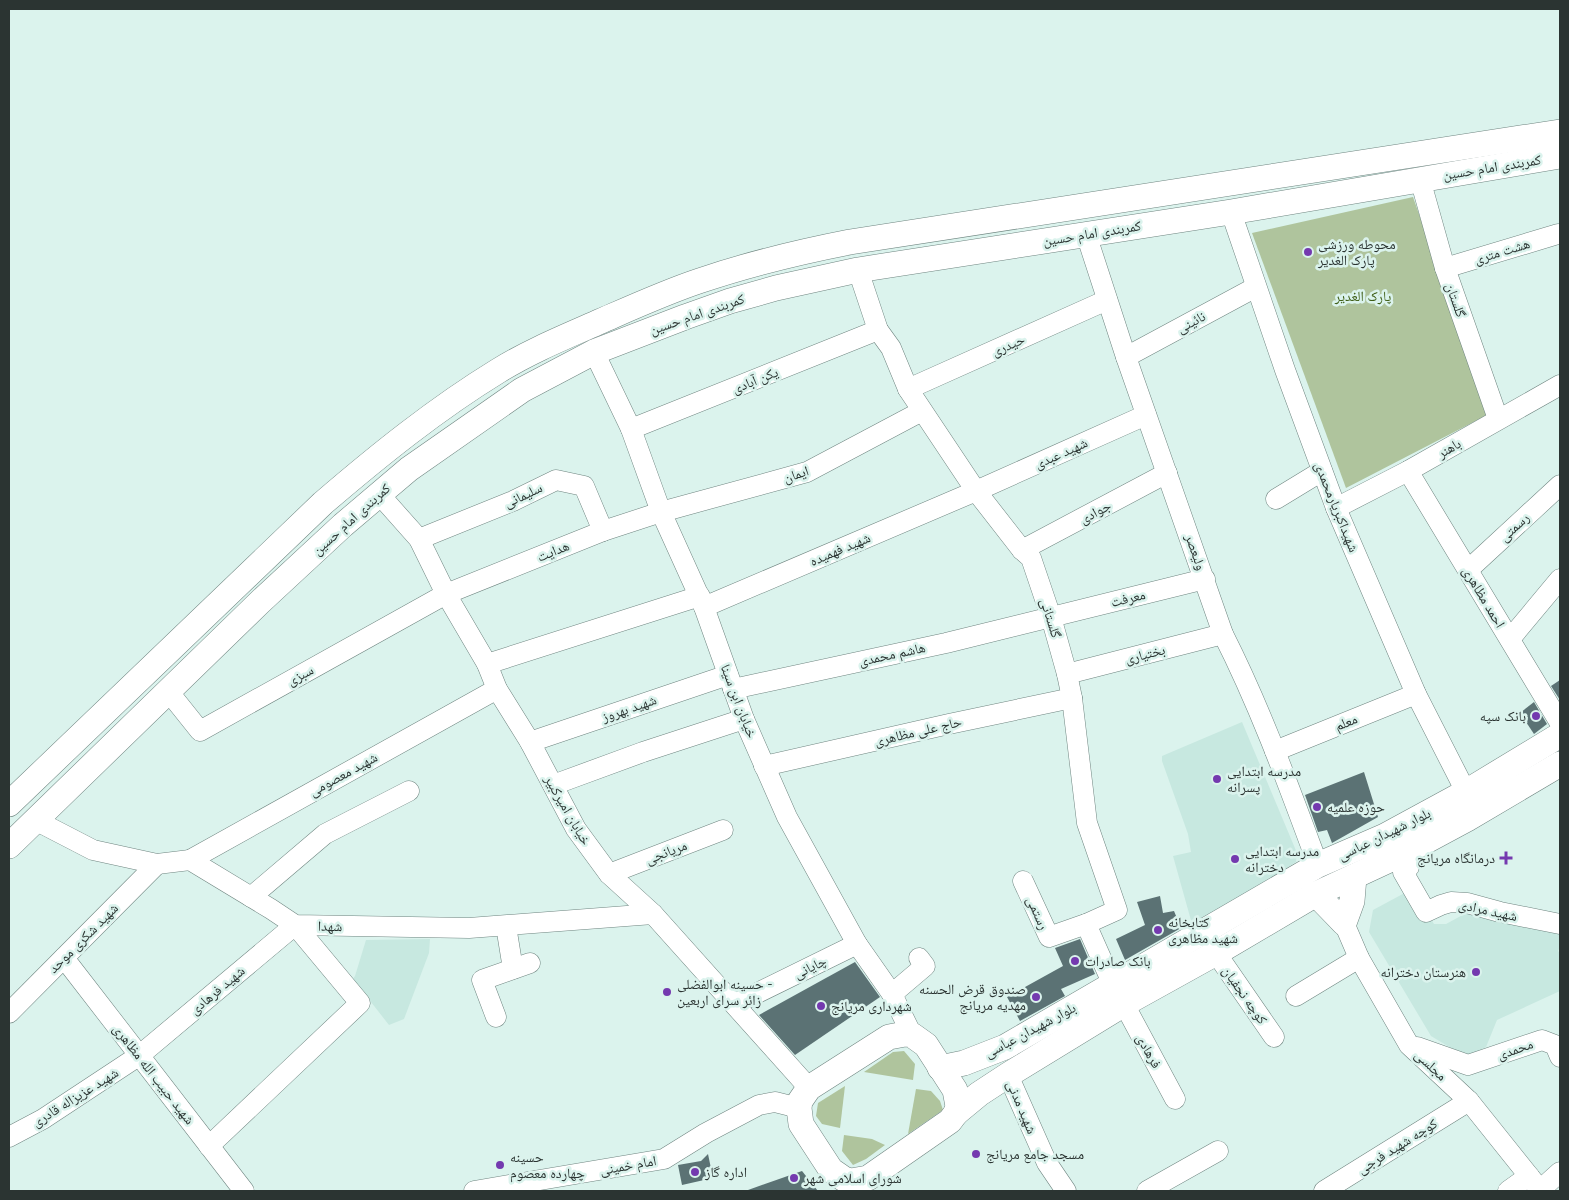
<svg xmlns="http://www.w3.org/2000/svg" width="1569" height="1200" font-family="Montserrat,'Noto Naskh Arabic',sans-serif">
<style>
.built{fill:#c7e8e0}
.green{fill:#afc49d}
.building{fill:#5b7274}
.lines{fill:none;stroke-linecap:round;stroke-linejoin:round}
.minor-casing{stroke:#6f8580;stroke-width:21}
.major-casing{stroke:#6f8580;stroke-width:26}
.minor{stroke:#fff;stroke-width:20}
.major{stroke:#fff;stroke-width:25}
.poi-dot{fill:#7439af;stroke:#dbf3ed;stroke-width:2}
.labels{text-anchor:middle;stroke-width:5;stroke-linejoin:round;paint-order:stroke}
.street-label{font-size:14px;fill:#2b3432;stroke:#dbf3ed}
.poi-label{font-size:14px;fill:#2b3432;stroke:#dbf3ed;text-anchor:start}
.park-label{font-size:14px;fill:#3d5d14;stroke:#dbf3ed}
</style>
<rect width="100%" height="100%" fill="#dbf3ed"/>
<g class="built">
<polygon points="1242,722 1297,853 1296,862 1208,917 1192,924 1173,856 1191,852 1188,834 1162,761 1162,756"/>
<polygon points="1412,889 1434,924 1446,924 1470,911 1560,932 1560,947 1558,951 1560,953 1560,991 1497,1020 1486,1047 1466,1057 1431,1036 1369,932 1373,910"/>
<polygon points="430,939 429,953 404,1019 389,1025 353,979 355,976 366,940"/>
</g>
<g class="green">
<polygon points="1413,197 1489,414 1346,488 1252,233"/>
<polygon points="904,1051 915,1064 913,1080 864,1072 893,1052"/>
<polygon points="845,1086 840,1128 822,1124 816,1116 818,1103"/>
<polygon points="916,1089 931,1091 940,1101 943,1110 908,1134"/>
<polygon points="844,1135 872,1139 885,1145 866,1159 853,1165 842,1151"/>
</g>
<g class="building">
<polygon points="1560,680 1560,700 1551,686"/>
<polygon points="1534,702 1547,724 1534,734 1520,713"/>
<polygon points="1364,772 1378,817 1332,843 1327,830 1318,832 1305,795"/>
<polygon points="1160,896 1163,913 1174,911 1181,928 1125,960 1116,939 1145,925 1137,902"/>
<polygon points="1080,939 1095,974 1061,989 1065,996 1020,1021 1007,997 1063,966 1055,948"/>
<polygon points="855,962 880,997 795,1055 759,1015"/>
<polygon points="708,1154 713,1178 682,1185 678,1165 701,1161"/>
<polygon points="802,1171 818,1191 748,1191 748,1190"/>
</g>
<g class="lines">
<g class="minor-casing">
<g id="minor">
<polyline points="1420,179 1445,268 1498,419"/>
<polyline points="1231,212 1285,370 1336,508 1416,694 1466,792"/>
<path d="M1086 234 1126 357 1223 634C1261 709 1289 787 1318 865"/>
<polyline points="1445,268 1558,234"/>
<polyline points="858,270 878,330 891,348 908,389 976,491 1022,550 1031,558 1051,617 1067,674 1072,698 1087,823 1117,910 1086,924 1113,985"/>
<polyline points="594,352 631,429 661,512 704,607 744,719 787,817 857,944 892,994 912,1035"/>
<polyline points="1126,357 1256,287"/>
<polyline points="908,389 1107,300"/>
<polyline points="631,429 878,330"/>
<polyline points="1408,471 1560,723"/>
<polyline points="379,494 419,539 446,594 487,664 497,689 530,742 576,829 609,874 653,914 809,1088"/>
<polyline points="1276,499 1322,471"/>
<polyline points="1336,508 1408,471 1560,385"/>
<polyline points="419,539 513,501 556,480 584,486 603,531"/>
<polyline points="1022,550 1167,473"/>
<polyline points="1468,570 1560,485"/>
<polyline points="704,607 976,491 1146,415"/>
<polyline points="1510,639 1560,579"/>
<polyline points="487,664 700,596"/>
<polyline points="1067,674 1223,634"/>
<polyline points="733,689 946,643 1205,579"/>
<polyline points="168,691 200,731 446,594 603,531 661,512 807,472 922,411"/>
<polyline points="530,742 728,675"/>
<polyline points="1275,751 1416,694"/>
<polyline points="764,766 949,724 1072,698"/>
<polyline points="553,785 643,752 744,719"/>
<polyline points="35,820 93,850 157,864 190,860 271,909 295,925 469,928 653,914"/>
<polyline points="1400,855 1409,867 1403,872 1426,912 1441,905 1451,902 1467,903 1500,912 1560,924"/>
<polyline points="190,860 497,689"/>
<polyline points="609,874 723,830"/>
<polyline points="1023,881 1049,937 1086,924"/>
<polyline points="251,897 325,834 409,791"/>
<polyline points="1344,923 1359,958 1409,1045 1469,1101 1541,1191"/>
<polyline points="506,926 513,969"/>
<polyline points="1216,953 1274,1037"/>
<polyline points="64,958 244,1191"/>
<polyline points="892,994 925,966 919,958"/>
<polyline points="1296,996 1359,958"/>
<polyline points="735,1004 857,944"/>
<polyline points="1124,1004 1175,1099"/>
<polyline points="9,1013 157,864"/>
<polyline points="496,1017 482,980 530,963"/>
<polyline points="1417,1047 1468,1065 1542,1040 1555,1045 1560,1057"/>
<polyline points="1008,1075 1047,1163 1066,1191"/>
<polyline points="9,1137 43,1119 140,1055 295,925 360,1003 209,1146"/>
<polyline points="1540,1190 1560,1172"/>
<polyline points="474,1191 664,1159 706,1133 759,1105 775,1102 799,1108"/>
<polyline points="1147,1191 1218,1151"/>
<polyline points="1324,1191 1469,1101"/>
<polyline points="1508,1191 1529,1176"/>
</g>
</g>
<g class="major-casing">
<g id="major">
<path d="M9 804 323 503C379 455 436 409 498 371 530 351 567 336 601 321 633 307 666 292 699 281 749 264 799 252 850 242L1560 132"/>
<polyline points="9,846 261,601 343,525 409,469 522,390 594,352 685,317 730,301 776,288 858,270 1231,212 1560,156"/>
<polyline points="1316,894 1344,923 1352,901 1354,877"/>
<polygon points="905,1034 912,1035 926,1045 955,1090 958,1106 956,1113 950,1121 868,1178 851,1181 844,1179 831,1170 801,1124 799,1108 800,1101 809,1088 889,1037"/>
<polyline points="940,1068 964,1063 1005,1047 1318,865 1385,836 1466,792 1560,735"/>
<polyline points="956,1113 979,1094 1008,1075 1124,1004 1216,953 1316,894 1400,855 1467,819 1560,764"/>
</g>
</g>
<use href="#minor" class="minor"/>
<use href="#major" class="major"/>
</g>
<g class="poi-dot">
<circle cx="1308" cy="252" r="5"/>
<circle cx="1536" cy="716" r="5"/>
<circle cx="1217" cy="779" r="5"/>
<circle cx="1317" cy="807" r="5"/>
<path d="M1503.5 850.5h5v5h5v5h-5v5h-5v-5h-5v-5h5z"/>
<circle cx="1235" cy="859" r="5"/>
<circle cx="1158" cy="930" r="5"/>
<circle cx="1075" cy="961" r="5"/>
<circle cx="1476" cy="972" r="5"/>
<circle cx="667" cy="992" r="5"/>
<circle cx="1036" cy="997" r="5"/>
<circle cx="821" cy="1006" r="5"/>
<circle cx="976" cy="1154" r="5"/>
<circle cx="500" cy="1165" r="5"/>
<circle cx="695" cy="1172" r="5"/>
<circle cx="794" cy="1178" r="5"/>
</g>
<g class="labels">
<g class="street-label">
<text transform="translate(1492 167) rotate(-9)" y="5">کمربندی امام حسین</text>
<text transform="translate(1092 233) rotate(-9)" y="5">کمربندی امام حسین</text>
<text transform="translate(1502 251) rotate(-17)" y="5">هشت متری</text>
<text transform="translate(1456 300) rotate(71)" y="5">گلستان</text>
<text transform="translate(697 314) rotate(-19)" y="5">کمربندی امام حسین</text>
<text transform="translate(1191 322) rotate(-28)" y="5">نائینی</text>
<text transform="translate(1008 345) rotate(-24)" y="5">حیدری</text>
<text transform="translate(755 380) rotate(-22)" y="5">یکن آبادی</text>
<text transform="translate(1449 448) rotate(-30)" y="5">باهنر</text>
<text transform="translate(1061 453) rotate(-24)" y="5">شهید عبدی</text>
<text transform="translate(796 474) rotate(-18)" y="5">ایمان</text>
<text transform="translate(523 495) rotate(-25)" y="5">سلیمانی</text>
<text transform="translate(1337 507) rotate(68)" y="5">شهیداکبریارمحمدی</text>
<text transform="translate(1095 512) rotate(-28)" y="5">جوادی</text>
<text transform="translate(351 519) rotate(-42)" y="5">کمربندی امام حسین</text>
<text transform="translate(1514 527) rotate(-43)" y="5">رسمتی</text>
<text transform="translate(840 549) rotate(-23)" y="5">شهید فهمیده</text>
<text transform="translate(553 551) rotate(-22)" y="5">هدایت</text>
<text transform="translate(1196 552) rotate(71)" y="5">ولیعصر</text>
<text transform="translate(1484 597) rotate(59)" y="5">احمد مظاهری</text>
<text transform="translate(1128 598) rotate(-14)" y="5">معرفت</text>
<text transform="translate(1051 618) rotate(73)" y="5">گلستانی</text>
<text transform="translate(892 654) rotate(-12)" y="5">هاشم محمدی</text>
<text transform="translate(1145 654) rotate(-14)" y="5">بختیاری</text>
<text transform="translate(300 675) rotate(-29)" y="5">سبزی</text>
<text transform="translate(739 701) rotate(69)" y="5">خیابان ابن سینا</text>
<text transform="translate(629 708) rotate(-19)" y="5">شهید بهروز</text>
<text transform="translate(1346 722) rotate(-22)" y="5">معلم</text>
<text transform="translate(918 731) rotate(-13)" y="5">حاج علی مظاهری</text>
<text transform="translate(343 774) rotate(-29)" y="5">شهید معصومی</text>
<text transform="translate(568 810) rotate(60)" y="5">خیابان امیرکبیر</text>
<text transform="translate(1384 834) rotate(-26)" y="5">بلوار شهیدان عباسی</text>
<text transform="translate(666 852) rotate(-21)" y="5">مریانجی</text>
<text transform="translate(1488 910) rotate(12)" y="5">شهید مرادی</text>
<text transform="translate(1038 913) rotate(66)" y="5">رستمی</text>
<text transform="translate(330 926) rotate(1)" y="5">شهدا</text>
<text transform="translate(83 938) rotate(-45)" y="5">شهید شکری موحد</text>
<text transform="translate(810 967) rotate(-26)" y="5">چایانی</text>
<text transform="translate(217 990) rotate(-40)" y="5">شهید فرهادی</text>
<text transform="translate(1245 995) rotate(55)" y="5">کوچه نجفیان</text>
<text transform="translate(1030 1030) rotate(-28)" y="5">بلوار شهیدان عباسی</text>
<text transform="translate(1515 1049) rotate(-19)" y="5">محمدی</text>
<text transform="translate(1149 1051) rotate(61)" y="5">فرهادی</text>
<text transform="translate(1431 1065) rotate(43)" y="5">مجلسی</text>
<text transform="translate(154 1074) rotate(52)" y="5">شهید حبیب الله مظاهری</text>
<text transform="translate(75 1097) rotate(-32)" y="5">شهید عزیزاله قادری</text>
<text transform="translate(1022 1107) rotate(67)" y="5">شهید مدنی</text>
<text transform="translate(1397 1146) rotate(-32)" y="5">کوچه شهید فرجی</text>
<text transform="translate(628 1165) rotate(-10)" y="5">امام خمینی</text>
</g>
<g class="poi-label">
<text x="1318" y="249">محوطه ورزشی<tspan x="1318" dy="16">پارک الغدیر</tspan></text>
<text x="1526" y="721" text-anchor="end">بانک سپه</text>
<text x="1227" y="776">مدرسه ابتدایی<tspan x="1227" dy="16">پسرانه</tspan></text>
<text x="1327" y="812">حوزه علمیه</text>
<text x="1245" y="856">مدرسه ابتدایی<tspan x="1245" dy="16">دخترانه</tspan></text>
<text x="1495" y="863" text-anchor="end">درمانگاه مریانج</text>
<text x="1168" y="927">کتابخانه<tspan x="1168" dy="16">شهید مظاهری</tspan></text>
<text x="1085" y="966">بانک صادرات</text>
<text x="1466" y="977" text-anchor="end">هنرستان دخترانه</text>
<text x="677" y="989">حسینه ابوالفضلی -<tspan x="677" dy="16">زائر سرای اربعین</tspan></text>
<text x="1026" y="994" text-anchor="end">صندوق قرض الحسنه<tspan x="1026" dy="16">مهدیه مریانج</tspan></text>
<text x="831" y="1011">شهرداری مریانج</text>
<text x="986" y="1159">مسجد جامع مریانج</text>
<text x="510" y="1162">حسینه<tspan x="510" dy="16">چهارده معصوم</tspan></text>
<text x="705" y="1177">اداره گاز</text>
<text x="804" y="1183">شورای اسلامی شهر</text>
</g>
<g class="park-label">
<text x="1363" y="301">پارک الغدیر</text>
</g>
</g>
<rect width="1569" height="1200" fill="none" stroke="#2b3432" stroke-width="20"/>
</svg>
